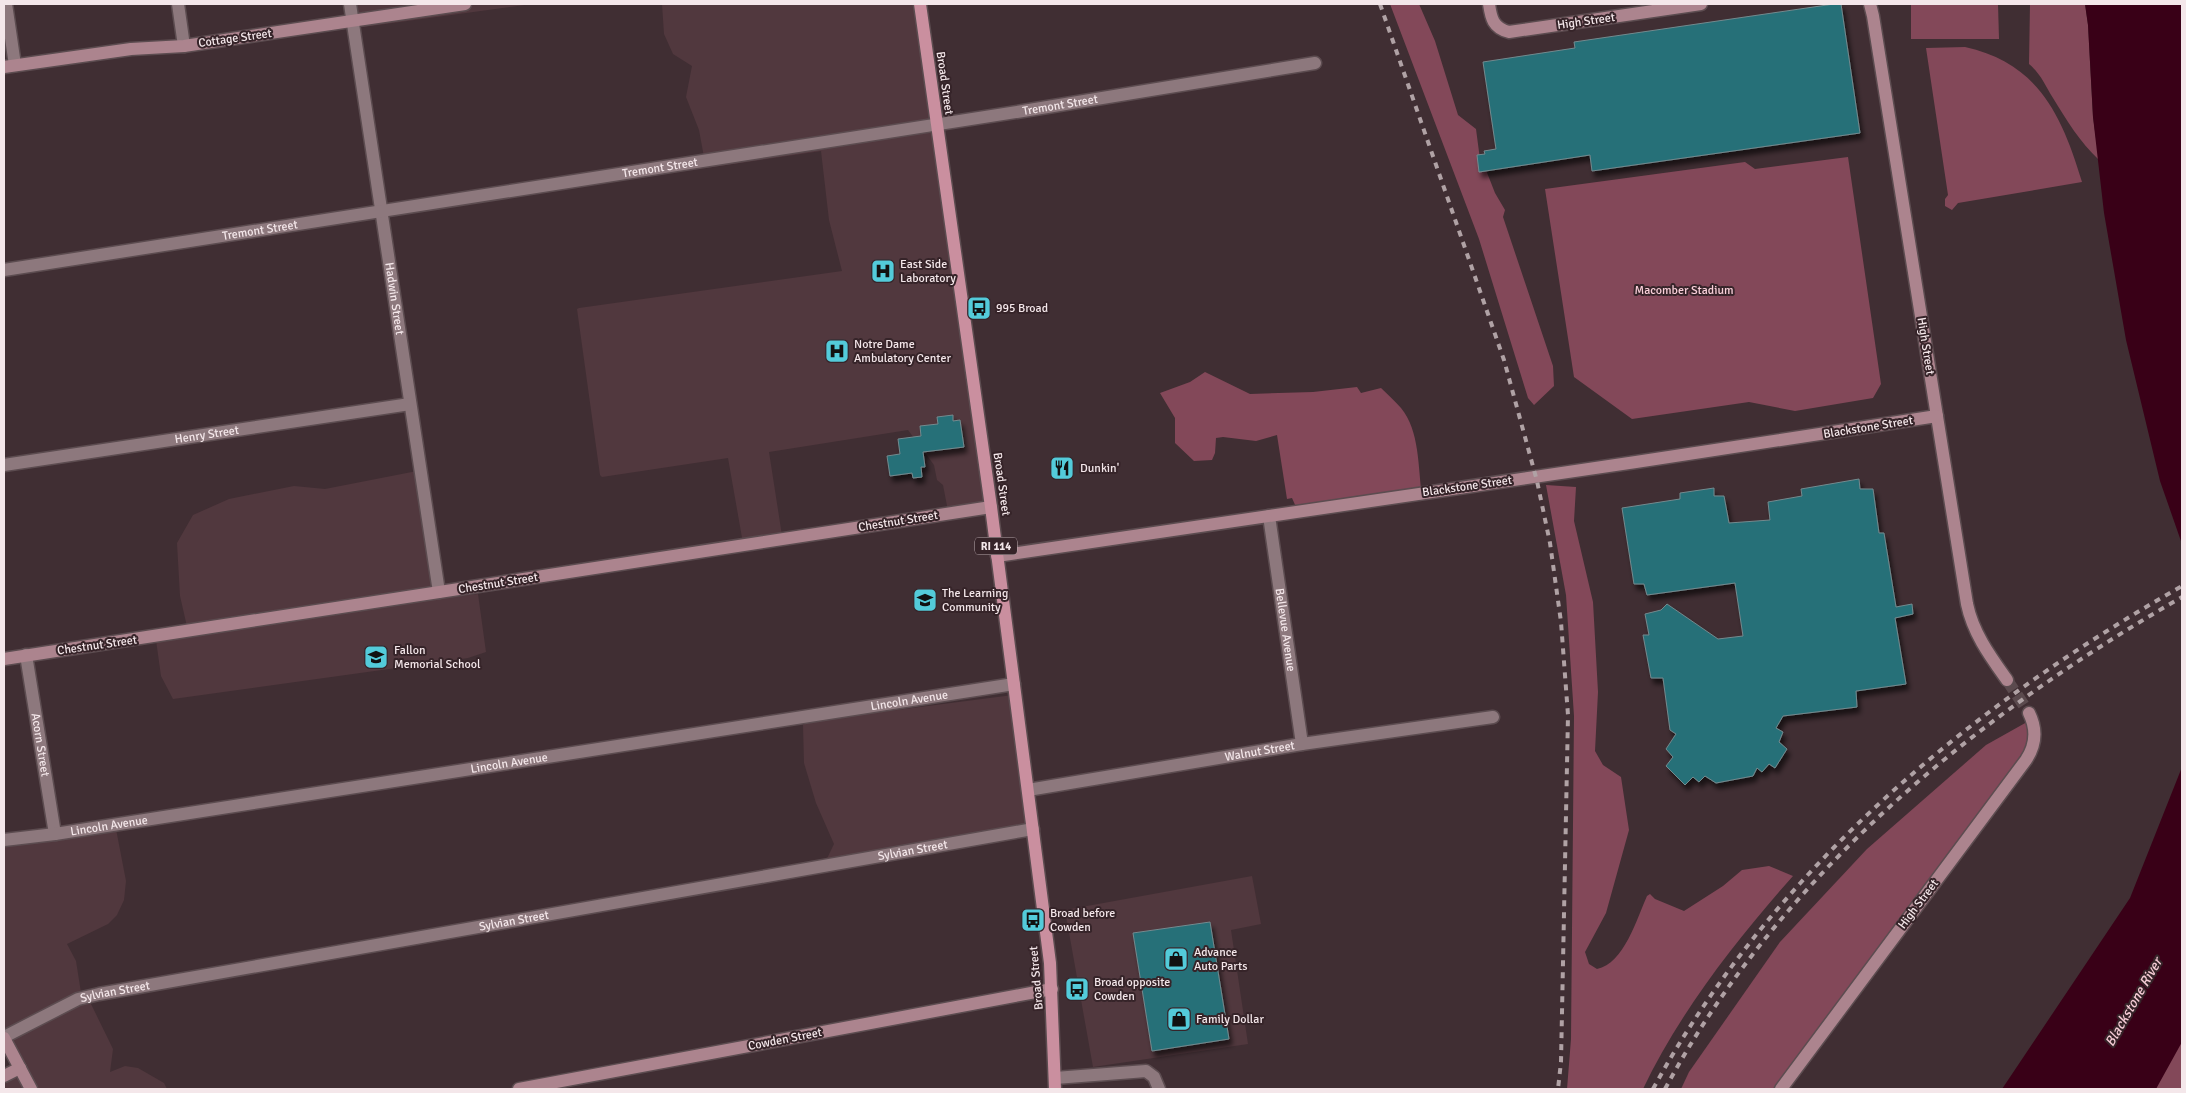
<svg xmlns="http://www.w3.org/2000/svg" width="2186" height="1093" font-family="Signika,sans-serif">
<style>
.built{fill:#51383e}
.green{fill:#834859}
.water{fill:#390017}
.building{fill:#256f78;stroke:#738a8e;filter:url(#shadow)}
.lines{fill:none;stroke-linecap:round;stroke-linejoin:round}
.secondary-tunnel{stroke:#5b4a4e;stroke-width:12;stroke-dasharray:12 6;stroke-linecap:butt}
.street-casing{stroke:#5c4c50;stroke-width:15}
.secondary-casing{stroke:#5c4c50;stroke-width:15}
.primary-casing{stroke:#5c4c50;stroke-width:15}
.street{stroke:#8d787d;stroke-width:12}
.secondary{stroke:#ac848e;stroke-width:12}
.primary{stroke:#ca8f9f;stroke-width:12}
.rail{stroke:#b0a2a5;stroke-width:4;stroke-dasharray:6 6;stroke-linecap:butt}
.labels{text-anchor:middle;stroke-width:4;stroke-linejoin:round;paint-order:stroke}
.shield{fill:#362429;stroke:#bbacb0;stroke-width:1}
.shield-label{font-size:11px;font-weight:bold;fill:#f4e7ea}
.street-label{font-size:12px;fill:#f4e7ea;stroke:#362429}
.poi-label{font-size:12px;fill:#f4e7ea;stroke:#362429;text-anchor:start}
.park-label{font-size:12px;fill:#fad0da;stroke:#362429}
.water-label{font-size:14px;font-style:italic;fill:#f6ccd6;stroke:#362429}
</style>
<defs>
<filter id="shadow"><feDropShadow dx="3" dy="5.5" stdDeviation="2.5" flood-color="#0009"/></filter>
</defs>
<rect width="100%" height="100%" fill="#402e33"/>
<g class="built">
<polygon points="350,4 532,4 356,28"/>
<polygon points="662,4 921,4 990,511 949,516 943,485 937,480 934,465 908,430 769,452 783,542 744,549 728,458 602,477 600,475 577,309 579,308 842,271 829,220 821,151 706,168 699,130 686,97 692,66 673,54 664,34"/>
<polygon points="417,471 438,593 442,598 478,594 486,652 468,658 173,699 161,676 156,640 188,631 180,596 177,543 193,515 229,499 294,486 325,489"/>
<polygon points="1013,695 1032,832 820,873 834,844 816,803 804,763 803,725 811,721"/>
<polygon points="116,829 126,881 124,900 117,915 108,924 67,944 76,961 82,999 91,1004 113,1049 110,1072 125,1066 138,1068 164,1083 167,1089 4,1089 4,1082 21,1073 4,1037 4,847 53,836"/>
<polygon points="1252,876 1261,924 1231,930 1248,1044 1093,1067 1065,910"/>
</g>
<g class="green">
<polygon points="1390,4 1419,4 1435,41 1458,115 1476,129 1481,167 1486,170 1495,193 1505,210 1503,217 1553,366 1554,386 1534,405 1528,398 1479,239"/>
<polygon points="1911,4 1998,4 1999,39 1911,39"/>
<path d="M2030 4H2085L2088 25 2093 117 2099 160C2080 142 2067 121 2053 98 2045 85 2041 74 2029 64Z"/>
<path d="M1965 47C2038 63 2062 115 2082 182L1958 203 1952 210 1945 206V199L1948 195 1926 48Z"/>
<polygon points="1848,157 1881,384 1873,398 1795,411 1749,402 1632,419 1574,377 1545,189 1745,162 1755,169"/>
<path d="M1205 372 1250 394 1313 392 1357 387 1361 393 1381 388C1388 395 1395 401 1401 408 1420 431 1418 468 1422 497L1300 516 1292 498 1287 499 1277 435 1256 441 1223 437 1216 438 1215 453 1212 460 1194 461 1175 443V418L1160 393 1190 382Z"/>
<path d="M1546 485 1576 487 1574 521 1593 602 1598 692 1595 751 1603 765 1621 777 1629 830 1606 913 1585 952 1589 964 1597 969C1624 964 1637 918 1647 896L1650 894 1655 899 1684 911 1723 886 1742 870 1769 866 1793 876C1737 939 1679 1013 1643 1089H1567L1571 1039 1574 716 1566 595Z"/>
<polygon points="2027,722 2030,732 2016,781 1786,1089 1681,1089 1689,1072 1780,942 1867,849 1986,745"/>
<polygon points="2182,1003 2182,1089 2145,1089"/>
</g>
<g class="water">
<polygon points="2085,4 2182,4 2182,544 2160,481 2126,340 2104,213 2093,117 2088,25"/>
<polygon points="2182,767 2182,1042 2156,1089 2002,1089 2130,898"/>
</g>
<g class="building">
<polygon points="1834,4 1841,4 1860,133 1592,171 1590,155 1479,172 1477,155 1485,154 1484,151 1496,149 1483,62 1575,48 1574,42"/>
<polygon points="953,415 953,421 960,420 964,447 923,452 925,467 921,467 922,477 913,478 912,473 890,476 887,456 900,454 898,439 921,436 920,426 938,424 937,417"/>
<polygon points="1859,479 1860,489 1873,489 1879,533 1884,533 1896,607 1912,604 1913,614 1895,618 1906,684 1856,691 1857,707 1783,716 1776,728 1783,732 1779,742 1787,749 1775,768 1769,764 1762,772 1757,768 1753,776 1716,783 1705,776 1699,782 1693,777 1685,785 1666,766 1673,757 1666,749 1676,734 1670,730 1663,678 1651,678 1643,635 1649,635 1645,614 1661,610 1667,604 1718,639 1743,636 1735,583 1647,595 1644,584 1634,584 1622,508 1680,499 1680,493 1714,488 1714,496 1724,496 1729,523 1770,520 1768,502 1802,496 1801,489"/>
<polygon points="1210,922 1229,1039 1152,1051 1133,933"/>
</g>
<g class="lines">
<polyline class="secondary-tunnel" points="2007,680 2029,713"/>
<g class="street-casing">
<g id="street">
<polyline points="6,4 15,65"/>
<polyline points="178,4 184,46"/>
<path id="s1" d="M350 4 439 592"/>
<path id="s2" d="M4 270 1023 111 1315 63"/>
<path id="s3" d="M4 465 410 404"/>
<path id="s4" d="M1269 516 1302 744"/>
<path id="s5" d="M26 655 55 834"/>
<path id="s6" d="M1028 790 1302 744 1493 717"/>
<path id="s7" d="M4 840 55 834 1014 684"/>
<path id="s8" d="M4 1037 78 999 99 994 1033 829"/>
<polyline points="1055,1078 1146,1071 1154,1077 1159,1089"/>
</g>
</g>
<g class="secondary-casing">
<g id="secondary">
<path d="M1489 4C1491 18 1493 28 1509 32L1701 4"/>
<path d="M1870 4 1873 16 1967 604C1973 633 1990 656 2007 680"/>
<polyline points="4,67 131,49 184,46 465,4"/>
<path d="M997 556C1310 510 1624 465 1937 416"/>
<polyline points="4,659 991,507"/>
<polyline points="4,1038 31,1089"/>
<polyline points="4,1076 20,1068"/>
<polyline points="519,1089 1052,989"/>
<path d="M1781 1089 2026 760C2036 745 2037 729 2029 713"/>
</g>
</g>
<g class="primary-casing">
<polyline id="primary" points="920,4 991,507 1050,963 1055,1089"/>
</g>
<use href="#street" class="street"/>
<use href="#secondary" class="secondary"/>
<use href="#primary" class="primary"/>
<g class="rail">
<polyline points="1380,4 1504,360 1537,481 1550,543 1561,622 1568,715 1561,1062 1558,1089"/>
<path d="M1653 1089C1773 869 1968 708 2182 586"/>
<path d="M1665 1089C1780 875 1974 717 2182 597"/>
</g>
</g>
<defs>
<g id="hospital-square" transform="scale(1.25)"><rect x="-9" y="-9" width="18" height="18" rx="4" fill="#53cbda" stroke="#362429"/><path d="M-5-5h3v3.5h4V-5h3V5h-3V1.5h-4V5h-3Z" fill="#111"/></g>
<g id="bus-square" transform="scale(1.25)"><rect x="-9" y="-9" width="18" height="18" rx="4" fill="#53cbda" stroke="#362429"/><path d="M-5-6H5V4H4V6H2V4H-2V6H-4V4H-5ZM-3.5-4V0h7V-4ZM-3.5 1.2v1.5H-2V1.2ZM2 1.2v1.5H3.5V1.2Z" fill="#111"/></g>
<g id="restaurant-square" transform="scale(1.25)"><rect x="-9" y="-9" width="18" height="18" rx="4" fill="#53cbda" stroke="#362429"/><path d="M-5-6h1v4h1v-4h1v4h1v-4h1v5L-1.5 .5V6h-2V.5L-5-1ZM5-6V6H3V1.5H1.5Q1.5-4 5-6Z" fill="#111"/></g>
<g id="school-square" transform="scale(1.25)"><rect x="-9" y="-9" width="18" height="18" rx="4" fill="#53cbda" stroke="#362429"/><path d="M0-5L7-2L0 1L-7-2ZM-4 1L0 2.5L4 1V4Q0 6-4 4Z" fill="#111"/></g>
<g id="shop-square" transform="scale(1.25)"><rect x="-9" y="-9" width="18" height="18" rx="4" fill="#53cbda" stroke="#362429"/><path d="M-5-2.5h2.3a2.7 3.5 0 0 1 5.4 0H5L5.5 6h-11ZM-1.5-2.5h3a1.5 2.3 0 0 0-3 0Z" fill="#111"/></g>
</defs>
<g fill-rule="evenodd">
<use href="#hospital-square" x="883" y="271"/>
<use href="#bus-square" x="979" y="308"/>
<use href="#hospital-square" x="837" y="351"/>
<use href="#restaurant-square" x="1062" y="468"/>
<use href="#school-square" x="925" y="600"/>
<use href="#school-square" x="376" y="657"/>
<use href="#bus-square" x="1033" y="920"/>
<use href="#shop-square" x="1176" y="959"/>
<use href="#bus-square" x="1077" y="989"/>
<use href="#shop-square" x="1179" y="1019"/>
</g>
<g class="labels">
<rect class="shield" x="975" y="537.5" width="42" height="17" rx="4"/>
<g class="shield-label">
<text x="996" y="550">RI 114</text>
</g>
<g class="street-label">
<text transform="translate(1586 21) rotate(-8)" y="4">High Street</text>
<text transform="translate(235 38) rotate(-8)" y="4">Cottage Street</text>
<text transform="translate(945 83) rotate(82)" y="4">Broad Street</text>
<text dy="4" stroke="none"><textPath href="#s2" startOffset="1069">Tremont Street</textPath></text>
<text dy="4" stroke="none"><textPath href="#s2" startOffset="664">Tremont Street</textPath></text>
<text dy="4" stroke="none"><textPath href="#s2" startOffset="259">Tremont Street</textPath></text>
<text dy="4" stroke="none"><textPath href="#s1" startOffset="298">Hadwin Street</textPath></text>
<text transform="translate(1926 346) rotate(81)" y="4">High Street</text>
<text transform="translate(1868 427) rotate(-9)" y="4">Blackstone Street</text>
<text dy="4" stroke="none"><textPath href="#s3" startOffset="205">Henry Street</textPath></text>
<text transform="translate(1002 484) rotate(82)" y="4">Broad Street</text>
<text transform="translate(1467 486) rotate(-8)" y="4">Blackstone Street</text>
<text transform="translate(898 521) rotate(-9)" y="4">Chestnut Street</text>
<text transform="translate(498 583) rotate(-9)" y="4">Chestnut Street</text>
<text dy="4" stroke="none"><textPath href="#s4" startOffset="115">Bellevue Avenue</textPath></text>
<text transform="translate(97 645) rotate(-8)" y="4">Chestnut Street</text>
<text dy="4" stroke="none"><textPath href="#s7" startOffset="916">Lincoln Avenue</textPath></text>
<text dy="4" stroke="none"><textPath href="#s5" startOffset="91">Acorn Street</textPath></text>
<text dy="4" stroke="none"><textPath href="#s6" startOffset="235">Walnut Street</textPath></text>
<text dy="4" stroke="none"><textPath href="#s7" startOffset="511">Lincoln Avenue</textPath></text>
<text dy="4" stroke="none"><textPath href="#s7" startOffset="106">Lincoln Avenue</textPath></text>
<text dy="4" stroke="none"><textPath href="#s8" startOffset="931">Sylvian Street</textPath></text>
<text transform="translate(1918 904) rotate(-53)" y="4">High Street</text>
<text dy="4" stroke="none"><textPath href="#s8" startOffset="526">Sylvian Street</textPath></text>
<text transform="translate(1036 978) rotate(-95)" y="4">Broad Street</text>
<text dy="4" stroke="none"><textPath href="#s8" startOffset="121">Sylvian Street</textPath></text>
<text transform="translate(785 1039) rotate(-11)" y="4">Cowden Street</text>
</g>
<g class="poi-label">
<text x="900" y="268">East Side<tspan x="900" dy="14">Laboratory</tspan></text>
<text x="996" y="312">995 Broad</text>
<text x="854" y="348">Notre Dame<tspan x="854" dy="14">Ambulatory Center</tspan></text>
<text x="1080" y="472">Dunkin'</text>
<text x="942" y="597">The Learning<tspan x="942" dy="14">Community</tspan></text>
<text x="394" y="654">Fallon<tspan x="394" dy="14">Memorial School</tspan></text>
<text x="1050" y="917">Broad before<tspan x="1050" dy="14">Cowden</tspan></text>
<text x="1194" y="956">Advance<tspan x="1194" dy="14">Auto Parts</tspan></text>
<text x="1094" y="986">Broad opposite<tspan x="1094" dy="14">Cowden</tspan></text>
<text x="1196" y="1023">Family Dollar</text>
</g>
<g class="park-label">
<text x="1684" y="294">Macomber Stadium</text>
</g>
<g class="water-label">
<text transform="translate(2133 1002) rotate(-60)" y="5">Blackstone River</text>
</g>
</g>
<rect width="2186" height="1093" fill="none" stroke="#f4e7ea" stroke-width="10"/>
</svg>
